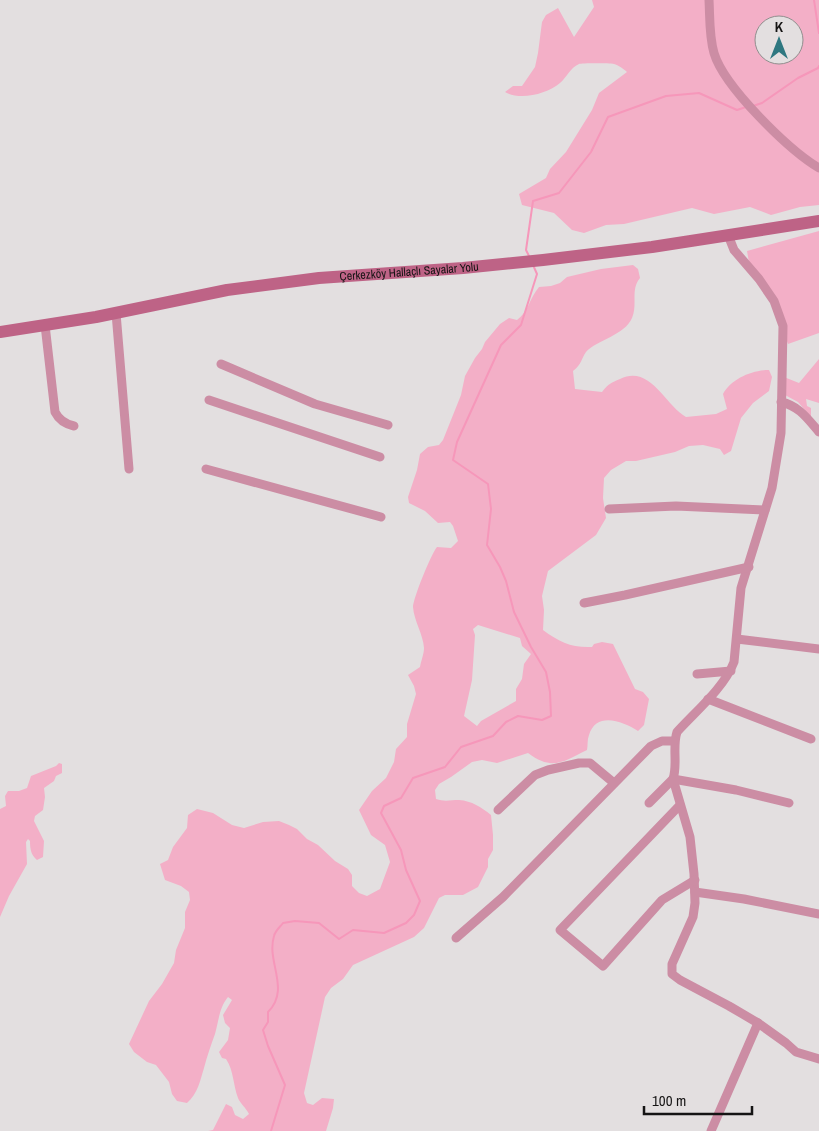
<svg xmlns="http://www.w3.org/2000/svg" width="819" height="1131" font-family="'Archivo Narrow',sans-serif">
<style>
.green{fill:#f3afc7;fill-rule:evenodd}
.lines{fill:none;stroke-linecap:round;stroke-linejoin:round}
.stream{stroke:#f697ba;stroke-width:2}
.street{stroke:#cc8da4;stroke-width:9}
.secondary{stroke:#be6386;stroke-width:12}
.labels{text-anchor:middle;stroke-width:5;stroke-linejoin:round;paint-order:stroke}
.street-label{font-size:12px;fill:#151414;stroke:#e3dfe0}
</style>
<rect width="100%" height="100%" fill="#e3dfe0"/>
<g class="green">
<path d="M592 0H819V205L800 207 771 215 750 207 714 214 692 208 624 224 606 225 584 233 572 230 554 213 522 205 519 194 546 178 550 169 566 152 592 110 599 93 627 72C624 69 618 65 614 64 610 63 581 63 579 64 570 68 567 77 560 83 547 94 520 101 505 92L513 86H522L535 67 538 53 542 22 546 15 558 8 574 37 594 7ZM764 25H794V55H764Z"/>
<polygon points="819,231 819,333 788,344 769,292 750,268 747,251"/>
<path d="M633 265 638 269 640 278C630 290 638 304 632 318 625 335 597 340 586 352 581 359 582 364 573 371L575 389 602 392C609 383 611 383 620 379 650 364 665 405 686 417L716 414 727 409 723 394C731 379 752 370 769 370L772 377 769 391 753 403 741 418 731 451 724 455 720 449 703 445 689 446 675 452 636 461H626L611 470 604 478 603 498 606 518 596 535 548 571 542 596 544 610 543 630C559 642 572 648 592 647L594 644 602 642 613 644 635 689 643 692 649 699 644 725 638 731C623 721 596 711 589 735 587 740 588 745 587 750 563 762 552 771 528 753L497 763 482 760 472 762 451 777 439 784 435 790 436 799C445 802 450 800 459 800 472 801 481 807 491 815L493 835V850L488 859V867L478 887 463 895H445L439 898 424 928 414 937 353 965 343 979 331 988 325 997 304 1093 307 1103 313 1105 322 1098 334 1099 333 1108 326 1131H208L213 1130 226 1104 232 1107 235 1115 243 1119 249 1114C246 1108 240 1103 238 1098 233 1085 234 1071 226 1059L222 1058 219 1052 228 1040 230 1028 225 1023 223 1015 232 1000 228 997C219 1008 219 1020 215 1034 211 1045 207 1056 204 1068 200 1081 198 1093 187 1103L177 1101 172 1094 169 1082 156 1065 147 1062 134 1052 129 1044 149 1001 162 984 174 963 176 950 185 928V912L190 900 189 892 181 886 165 880 160 864 168 860 173 847 187 828 188 815 197 809 213 813 232 825 244 828 263 822 279 821 289 825 297 829 307 839 318 845 335 861 348 869 352 875V886L359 893 367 896 380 889 390 862 385 845 371 835 359 810 372 791 386 778 394 762 396 749 407 737V724L416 694 414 686 408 675 420 667C421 661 424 654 424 648 423 634 414 621 413 607 413 599 431 554 437 547L451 548 458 541 453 526 450 522 438 523 425 511 409 503 408 497 417 470 420 454 428 447 439 445 443 440 461 395 465 376 475 358 482 349 485 342 500 324 509 318 517 320C529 311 529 299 539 287L551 286 560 283 567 277 601 269ZM478 625 520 638 522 646 531 654 524 664 522 679 516 689V701L481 721 477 726 464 716 472 680 475 635 473 629Z"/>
<polygon points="819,359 819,403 806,399 807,406 811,408 811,417 798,402 785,395 784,377 799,383"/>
<path d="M59 763 62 764V773L56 776 54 781 44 788 45 797 43 810 35 816 34 821 44 841 43 857 37 860C31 855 30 849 30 841L28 839 26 842 27 864 9 896 0 917V809L6 806 5 796 8 791H19L27 788 31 776 56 766Z"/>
</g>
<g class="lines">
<g class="stream">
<polyline points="814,0 819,33"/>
<polyline points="753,106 762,103 798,78 818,68 819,66"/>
<polyline points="529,256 526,250 533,201 559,193 591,152 608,117 666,96 699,93 737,110 746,107"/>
<path d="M271 1131 285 1085 268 1046 263 1030 268 1022V1012C291 989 266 962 274 936 275 931 280 927 283 923L295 921 319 923 339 939 353 930 384 933 406 923 414 915 420 901 406 870 401 850 381 813 384 806 401 798 413 778 445 767 461 747 493 736 506 722 518 716 542 720 551 716 550 692 546 672 531 647 514 612 506 581 500 567 487 545 491 509 488 484 453 460 457 442 501 345 521 325 537 274 533 265"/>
</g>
<g class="street">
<path d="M709 0C710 18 709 36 714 53 724 87 789 150 819 168"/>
<path d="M728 235 734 250 759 279 774 301 783 326 781 433 772 488 741 588 734 662C724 688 695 712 677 732 672 747 678 764 673 779L690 837 694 874 695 903 693 917 672 964V974L680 980 729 1006 758 1023 786 1043 796 1052 819 1059"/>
<polyline points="116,313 129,469"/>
<path d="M45 325 55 412C59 420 65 424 74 426"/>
<polyline points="221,364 315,404 388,425"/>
<polyline points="209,400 380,457"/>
<path d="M781 402C799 406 807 418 819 432"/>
<polyline points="206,469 381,517"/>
<polyline points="609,509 676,506 765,510"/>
<polyline points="584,603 625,595 749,567"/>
<polyline points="737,639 819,649"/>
<polyline points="697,674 731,671"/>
<polyline points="708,699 811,739"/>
<polyline points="649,803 673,779 736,790 789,803"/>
<polyline points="680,805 560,930 603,966 662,900 695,880"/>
<polyline points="498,810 535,775 548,770 579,763 590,763 614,783"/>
<polyline points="695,892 744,899 819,914"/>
<polyline points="456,938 503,897 651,746 662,741 674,741"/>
<polyline points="711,1131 758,1023"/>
</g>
<path class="secondary" id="s1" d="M0 332 96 317 227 290 319 278 463 268 543 260 652 247 819 221"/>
</g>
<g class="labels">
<g class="street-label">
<text dy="4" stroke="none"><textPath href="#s1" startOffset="414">Çerkezköy Hallaçlı Sayalar Yolu</textPath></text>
</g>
</g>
<g transform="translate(779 40)"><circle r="24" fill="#e3dfe0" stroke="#918e8e"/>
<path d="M0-4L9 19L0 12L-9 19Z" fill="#2e7780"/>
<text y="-8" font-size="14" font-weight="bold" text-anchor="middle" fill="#151414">K</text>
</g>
<path d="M644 1106v8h108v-8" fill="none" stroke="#151414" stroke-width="2.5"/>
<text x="652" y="1106" font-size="15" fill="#151414" stroke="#e3dfe0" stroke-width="4" paint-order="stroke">100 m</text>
</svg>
